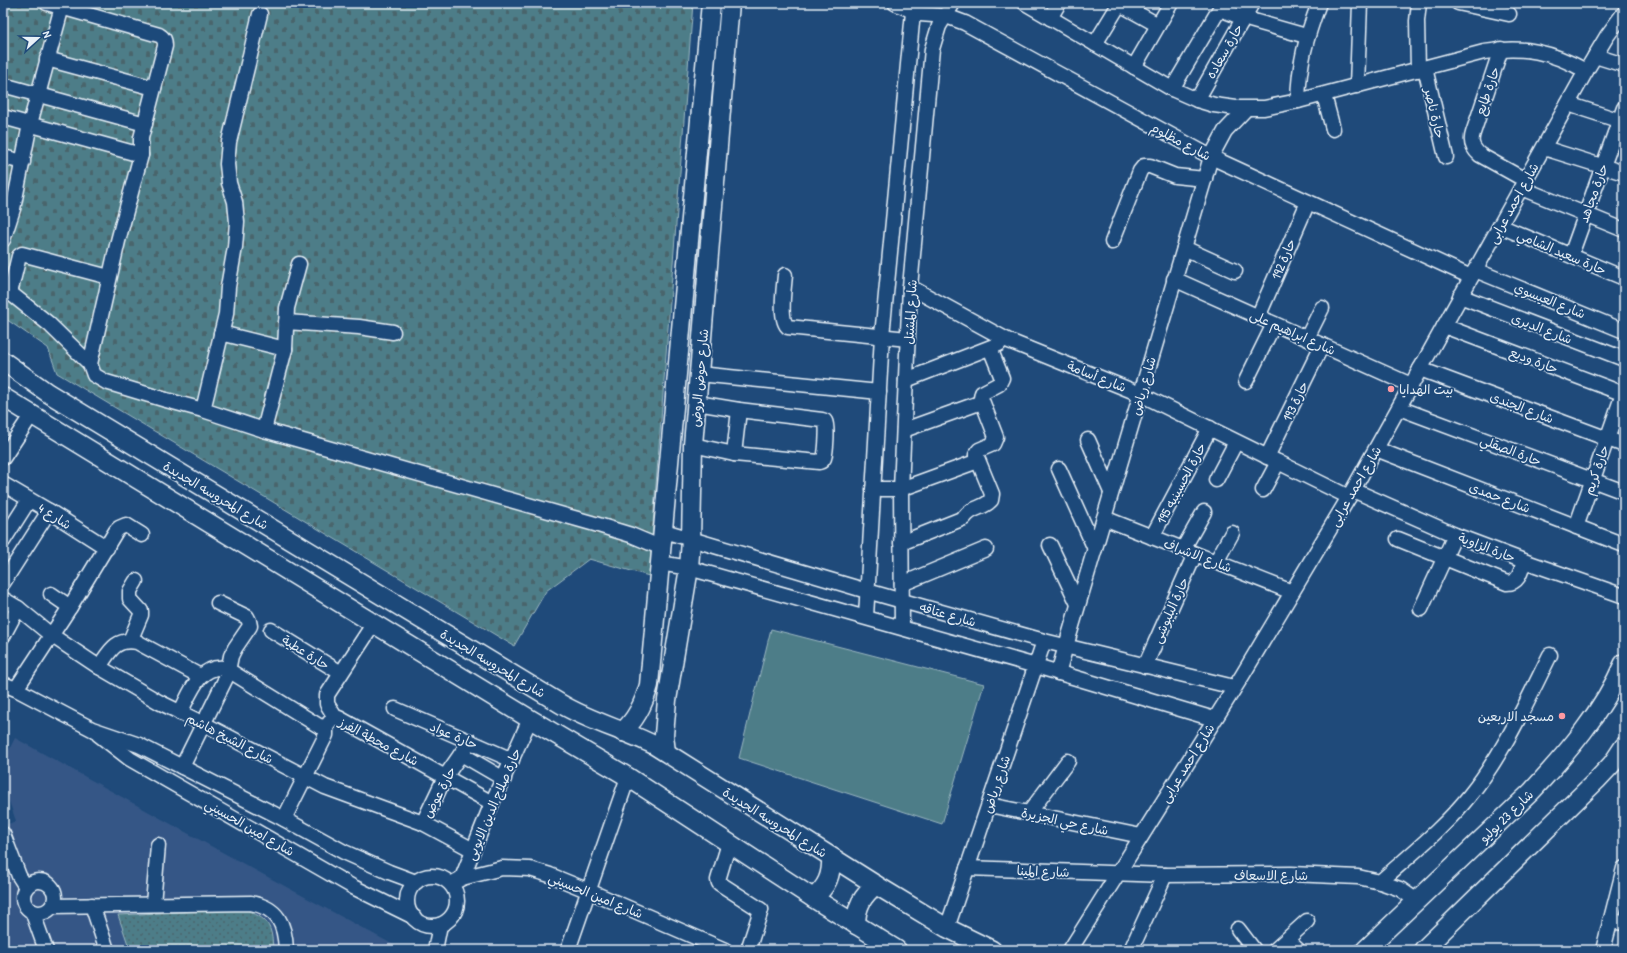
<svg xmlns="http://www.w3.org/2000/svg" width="1627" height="953" font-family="'Patrick Hand','Playpen Sans Arabic',sans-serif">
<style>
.built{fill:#345786}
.grass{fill:#4e7d88;stroke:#9bb7c0}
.cemetery{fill:url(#cemetery-stones);stroke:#9bb7c0}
.park{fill:url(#park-dots);stroke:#9bb7c0}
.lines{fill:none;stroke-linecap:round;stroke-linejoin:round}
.minor-casing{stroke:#e8f1f8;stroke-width:17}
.major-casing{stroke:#e8f1f8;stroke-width:21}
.minor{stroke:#1f4a7a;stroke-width:14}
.major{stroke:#1f4a7a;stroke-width:18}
.poi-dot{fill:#ff9aa2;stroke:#1f4a7a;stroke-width:1.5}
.labels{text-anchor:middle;stroke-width:3.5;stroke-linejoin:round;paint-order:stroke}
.street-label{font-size:13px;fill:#e8f1f8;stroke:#1f4a7a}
.poi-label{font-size:13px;fill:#e8f1f8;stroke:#1f4a7a;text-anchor:start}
</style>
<defs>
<pattern id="cemetery-stones" width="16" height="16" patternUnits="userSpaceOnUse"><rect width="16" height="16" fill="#4e7d88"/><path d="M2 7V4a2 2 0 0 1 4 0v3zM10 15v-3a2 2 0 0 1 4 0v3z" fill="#4a656c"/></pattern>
<pattern id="park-dots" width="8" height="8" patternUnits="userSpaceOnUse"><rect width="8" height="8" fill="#4e7d88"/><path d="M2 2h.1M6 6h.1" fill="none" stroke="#4a656c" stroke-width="1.8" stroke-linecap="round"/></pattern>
</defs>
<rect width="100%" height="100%" fill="#1f4a7a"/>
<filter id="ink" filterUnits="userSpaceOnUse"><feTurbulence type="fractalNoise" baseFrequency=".025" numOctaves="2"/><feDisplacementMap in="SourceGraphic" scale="8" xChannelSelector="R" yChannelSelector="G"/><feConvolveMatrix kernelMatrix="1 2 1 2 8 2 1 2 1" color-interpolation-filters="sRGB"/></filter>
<g filter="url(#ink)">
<polygon class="built" points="15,738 209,845 403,950 3,950 3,826 16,821 3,784 3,762"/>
<polygon class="grass" points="771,629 984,684 942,824 739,758"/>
<polygon class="cemetery" points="3,3 693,3 649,576 589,559 546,591 514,646 57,373 48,348 3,317"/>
<path class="park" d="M244 909C268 919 272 924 273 950H130L118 915Z"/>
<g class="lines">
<g class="minor-casing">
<g id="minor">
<path d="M47 3 159 35C164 38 165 40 165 46L141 138V155L118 241 90 364 94 375 106 382 166 400 203 410 264 430 285 349 287 308 299 264"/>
<polyline points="895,3 920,14 946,16 965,23 1211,157 1471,277"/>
<path d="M1025 3 1172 89 1197 100 1214 105 1236 108H1264L1298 101 1484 52C1523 45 1552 52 1586 71"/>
<polyline points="1458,3 1509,14"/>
<polyline points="1120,4 1158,25"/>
<polyline points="1220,9 1243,18 1306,36"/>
<polyline points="1050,18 1059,3"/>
<polyline points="1095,44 1120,3"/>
<path d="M1501 49 1473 133C1470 142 1472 148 1480 155L1525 180"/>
<polyline points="1595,56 1624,65"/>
<polyline points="47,59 154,88"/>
<polyline points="1134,67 1171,3"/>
<polyline points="1425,68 1446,157"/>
<polyline points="1418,70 1417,21 1419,3"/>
<polyline points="3,85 145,124"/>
<polyline points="1357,86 1360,3"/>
<polyline points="1172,89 1223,3"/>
<polyline points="1324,95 1333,129"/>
<polyline points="1197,100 1252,3"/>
<path d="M1298 101C1299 63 1306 38 1319 3"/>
<polyline points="1568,104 1624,122"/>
<polyline points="3,117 141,155"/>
<polyline points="1544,148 1624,173"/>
<polyline points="3,157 23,162"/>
<polyline points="1521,188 1624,230"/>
<polyline points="1500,226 1624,278"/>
<polyline points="3,240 13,209 30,124 63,3"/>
<polyline points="1112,242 1140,171 1144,166 1150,166 1175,176 1205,179"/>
<polyline points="1184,248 1235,271"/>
<polyline points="1571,255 1624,108"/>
<polyline points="1475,270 1624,331"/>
<path d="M785 275C784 287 779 320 788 327L908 339"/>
<polyline points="1174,279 1411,385"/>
<polyline points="910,287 1009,341 1140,394 1349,497"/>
<polyline points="4,288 49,324 90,364"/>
<polyline points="10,293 19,256 22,254 109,277"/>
<polyline points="1460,296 1624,359"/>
<polyline points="1258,317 1308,202"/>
<polyline points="286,322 359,327 393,332"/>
<polyline points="1444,326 1624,394"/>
<polyline points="221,333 285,349"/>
<polyline points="1307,338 1322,308"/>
<polyline points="1420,369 1624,445"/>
<polyline points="699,374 879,392"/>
<polyline points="906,380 999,344"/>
<polyline points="1246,381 1274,324"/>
<polyline points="1399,408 1624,492"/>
<polyline points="203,410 226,314 228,287 235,247 237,222 235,202 229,183 227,164 229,142 260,14"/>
<polyline points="264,430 595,524 631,535 662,548"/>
<polyline points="904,430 982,402"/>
<polyline points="1088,440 1111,492"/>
<path d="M693 445 734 454 819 462C822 461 822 461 824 458 826 452 828 426 825 421L822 420 739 410 697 403"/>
<polyline points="1376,449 1624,545"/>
<polyline points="734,454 739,410"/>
<polyline points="1267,457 1322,345"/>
<polyline points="3,458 32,414"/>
<polyline points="1059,469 1095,549"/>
<polyline points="1216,480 1236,442"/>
<polyline points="3,484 49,511 107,548"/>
<polyline points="873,489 901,489 978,461"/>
<polyline points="1263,490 1278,462"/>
<polyline points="1353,490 1455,535 1524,561 1624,596"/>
<polyline points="1104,518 1292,592"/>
<polyline points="1576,527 1624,391"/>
<polyline points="664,531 867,591 1044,641 1234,687"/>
<polyline points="1152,537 1210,428"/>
<path d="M1398 539 1507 583C1519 583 1521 571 1524 561"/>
<polyline points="3,541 29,500"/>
<path d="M901 543 964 518C972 506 982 510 991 500L992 494 976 455 979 450 993 444 996 437 981 398 982 393 999 384 1002 378 990 348"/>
<polyline points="1050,545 1078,604"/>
<polyline points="1183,549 1204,512"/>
<polyline points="1216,562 1232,533"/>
<polyline points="660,563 689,568 1036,666 1214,719"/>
<polyline points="3,583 49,511"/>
<polyline points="902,584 986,549"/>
<polyline points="51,594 70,607"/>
<polyline points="3,599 18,608 51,635 99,667 159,702 204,724 325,787 423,823 473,850"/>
<polyline points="1421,609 1455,535"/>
<polyline points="866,617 882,336 913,12 917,3"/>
<polyline points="902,627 901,489 910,287 932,49 939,26 953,3"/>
<polyline points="271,630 341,673"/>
<polyline points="3,636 18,608"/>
<polyline points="130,641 141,615 141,611 130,599 130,591 136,581"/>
<polyline points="1145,666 1195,554"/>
<path d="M99 667C110 651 115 638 137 642L200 676"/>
<polyline points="1058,673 1211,157 1225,131 1246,109"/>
<polyline points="3,684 16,689 92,729 139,745 284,819 344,852 389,872 416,882"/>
<polyline points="16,689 70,607 116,531 119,528 126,525 142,535"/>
<polyline points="395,709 512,760"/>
<path d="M180 713C190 694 199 664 225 668L319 726 326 727 333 718H339L492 803"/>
<polyline points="335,717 327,704 327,695 374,623"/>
<polyline points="98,734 130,759 353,887 414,917"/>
<polyline points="461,754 504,779"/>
<polyline points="182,767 227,676 231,656 235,648 250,626 249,621 247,617 218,603"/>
<polyline points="989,805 1141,836"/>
<polyline points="1029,813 1068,761"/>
<polyline points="284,819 326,735 326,727"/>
<polyline points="423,823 445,777 470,741"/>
<polyline points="3,834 19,876 26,887"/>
<polyline points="729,843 718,880 719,883 761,910 748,950"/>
<polyline points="967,868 1165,875 1291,874 1358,877 1380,882 1400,889 1417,901"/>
<circle cx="432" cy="901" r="25"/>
<polyline points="462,878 502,868 530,869 550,875 589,891 725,950"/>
<circle cx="39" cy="897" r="16"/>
<path d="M1380 882C1411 854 1444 828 1470 795 1504 753 1526 703 1550 655"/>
<polyline points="451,884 462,878 492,803 530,719"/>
<polyline points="153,904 158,845"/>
<polyline points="92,905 107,950"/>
<path d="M52 906 251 903C278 908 285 924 286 950"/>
<polyline points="32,911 46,950"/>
<polyline points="1610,921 1624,923"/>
<polyline points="947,928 1044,641"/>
<polyline points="1238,929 1254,950"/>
<polyline points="1287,940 1298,950"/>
<polyline points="435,950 440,925"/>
<polyline points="568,950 628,777"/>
<polyline points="1070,950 1242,676 1349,497 1586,71 1607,36 1624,13"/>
<polyline points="1131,950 1165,875"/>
<polyline points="1275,950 1307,921"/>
<polyline points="1603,950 1624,868"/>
</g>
</g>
<g class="major-casing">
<g id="major">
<path d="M3 361 48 393 561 704C591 722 624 730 654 745L876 885 947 928 992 950"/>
<polyline points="3,397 530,719 628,777 813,898 897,950"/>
<path d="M622 732C636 720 644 703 649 685L697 152 711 3"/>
<polyline points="666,752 664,735 667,700 689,568 691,540 693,445 730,3"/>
<path d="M813 898C827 887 832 875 831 857"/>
<path d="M856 925C856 907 862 896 876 885"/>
<path d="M1365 950 1531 792C1567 753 1603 712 1624 663"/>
<polyline points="1423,950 1597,780 1612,764 1624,746"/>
</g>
</g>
<use href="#minor" class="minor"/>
<use href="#major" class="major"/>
</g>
</g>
<g class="poi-dot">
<circle cx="1391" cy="389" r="4"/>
<circle cx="1562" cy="716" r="4"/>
</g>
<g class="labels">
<g class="street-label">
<text transform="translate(1224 51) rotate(-60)" y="5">حارة سعاده</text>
<text transform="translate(1487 91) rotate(-71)" y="5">حارة طايع</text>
<text transform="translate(1435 113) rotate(77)" y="5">حارة ناصر</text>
<text transform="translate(1181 141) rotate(28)" y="5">شارع مظلوم</text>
<text transform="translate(1593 193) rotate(-70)" y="5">حارة مجاهد</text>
<text transform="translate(1513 203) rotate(-61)" y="5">شارع احمد عرابى</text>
<text transform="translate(1562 252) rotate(23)" y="5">حارة سعيد الشامي</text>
<text transform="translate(1283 259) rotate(-67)" y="5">حارة 192</text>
<text transform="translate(1550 300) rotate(22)" y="5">شارع العيسوي</text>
<text transform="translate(910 312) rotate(-87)" y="5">شارع المشتل</text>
<text transform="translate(1542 328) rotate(21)" y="5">شارع الديرى</text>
<text transform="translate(1293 332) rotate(24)" y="5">شارع ابراهيم على</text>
<text transform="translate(1534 360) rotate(21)" y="5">حارة وديع</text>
<text transform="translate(1097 376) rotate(22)" y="5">شارع أسامة</text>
<text transform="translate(699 378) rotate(-85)" y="5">شارع حوض الروض</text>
<text transform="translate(1143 386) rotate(-74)" y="5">شارع رياض</text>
<text transform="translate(1295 401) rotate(-64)" y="5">حارة 193</text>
<text transform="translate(1522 407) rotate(21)" y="5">شارع الجندى</text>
<text transform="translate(1511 450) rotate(21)" y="5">حارة الصقلي</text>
<text transform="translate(1596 470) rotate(-71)" y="5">حارة كريم</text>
<text transform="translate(1181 483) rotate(-62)" y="5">حارة الحسينيه 195</text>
<text transform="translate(1355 486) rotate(-60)" y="5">شارع احمد عرابى</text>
<text transform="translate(216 495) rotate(31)" y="5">شارع المحروسه الجديدة</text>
<text transform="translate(1500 497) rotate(21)" y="5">شارع حمدى</text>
<text transform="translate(55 516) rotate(32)" y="5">شارع 4</text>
<text transform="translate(1487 547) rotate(21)" y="5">حارة الزاوية</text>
<text transform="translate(1198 555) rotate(21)" y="5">شارع الاشراف</text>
<text transform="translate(1170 610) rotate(-66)" y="5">حارة البلبوشى</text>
<text transform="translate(948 614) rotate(16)" y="5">شارع عتاقه</text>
<text transform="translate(306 652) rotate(32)" y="5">حارة عطية</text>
<text transform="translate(493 663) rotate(31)" y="5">شارع المحروسه الجديدة</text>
<text transform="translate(454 735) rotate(23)" y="5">حارة عواد</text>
<text transform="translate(230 738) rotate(27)" y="5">شارع الشيخ هاشم</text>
<text transform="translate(379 741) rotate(28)" y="5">شارع محطة الفرز</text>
<text transform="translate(1187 763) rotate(-58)" y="5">شارع احمد عرابى</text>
<text transform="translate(996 784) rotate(-71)" y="5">شارع رياض</text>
<text transform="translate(439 792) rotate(-62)" y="5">حارة عوض</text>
<text transform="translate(493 804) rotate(-67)" y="5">حارة صلاح الدين الايوبى</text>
<text transform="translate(1506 816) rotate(-44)" y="5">شارع 23 يوليو</text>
<text transform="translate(1065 821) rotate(12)" y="5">شارع حي الجزيرة</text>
<text transform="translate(775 822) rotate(32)" y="5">شارع المحروسه الجديدة</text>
<text transform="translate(250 827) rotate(30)" y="5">شارع امين الحسيني</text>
<text transform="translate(1043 871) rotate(2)" y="5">شارع المينا</text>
<text x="1271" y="880">شارع الاسعاف</text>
<text transform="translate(596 895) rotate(22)" y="5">شارع امين الحسيني</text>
</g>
<g class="poi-label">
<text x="1399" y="394">بيت الهدايا</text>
<text x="1554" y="721" text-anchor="end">مسجد الاربعين</text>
</g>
</g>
<rect width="1627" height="953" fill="none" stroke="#1f4a7a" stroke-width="16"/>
<rect x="8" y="8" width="1611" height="937" fill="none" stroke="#e8f1f8" stroke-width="1.5" filter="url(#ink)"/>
<g transform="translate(38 38) rotate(69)" stroke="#1f4a7a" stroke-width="3" paint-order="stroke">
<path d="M0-3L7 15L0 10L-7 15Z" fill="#e8f1f8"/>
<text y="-6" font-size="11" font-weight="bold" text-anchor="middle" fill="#e8f1f8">N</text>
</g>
</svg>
